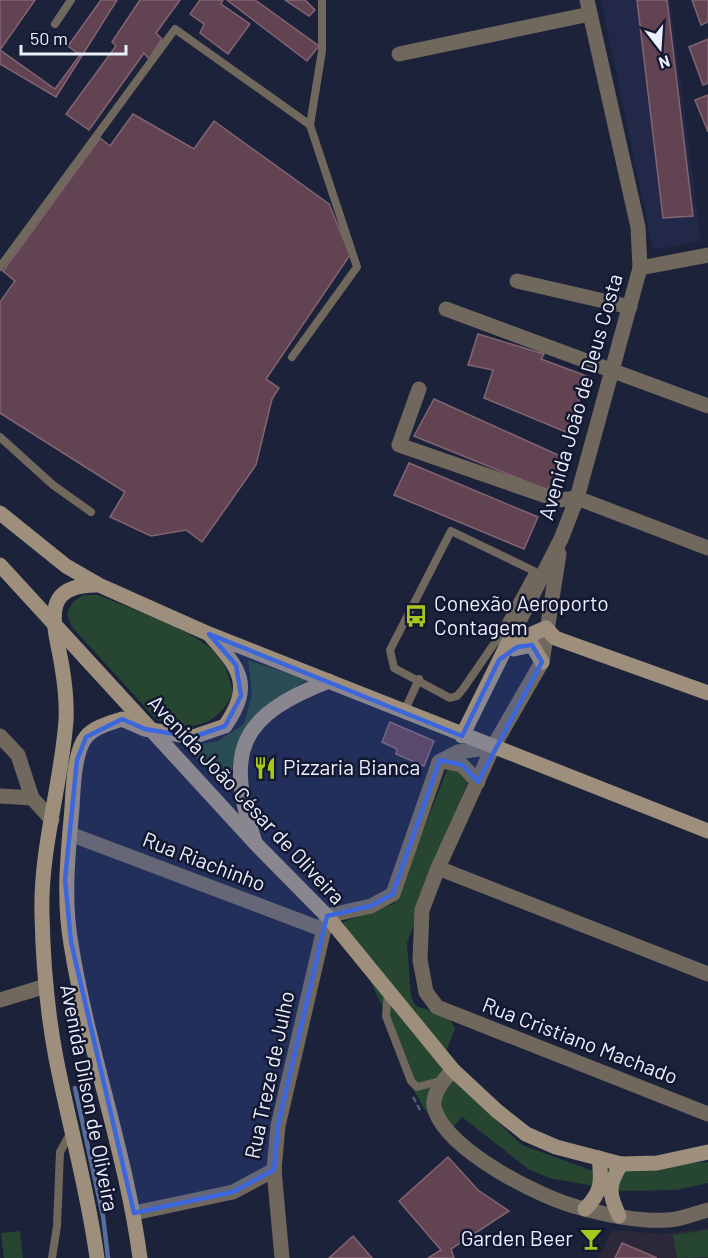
<svg xmlns="http://www.w3.org/2000/svg" width="708" height="1258" font-family="Barlow,sans-serif">
<style>
.built{fill:#222948}
.education{fill:#2c2839}
.green{fill:#264632}
.lines{fill:none;stroke-linecap:round;stroke-linejoin:round}
.stream{stroke:#576e9b;stroke-width:4.5}
.building{fill:#614351;stroke:#846473;stroke-width:1.5}
.path{stroke:#61667b;stroke-width:2;stroke-dasharray:6 3;stroke-linecap:butt}
.service{stroke:#71685d;stroke-width:8}
.minor{stroke:#71685d;stroke-width:15}
.tertiary{stroke:#71685d;stroke-width:15}
.secondary{stroke:#9d8f7c;stroke-width:15}
.marked{fill:#3c66de;fill-opacity:0.2;stroke:#3c66de;stroke-width:4.5;stroke-linejoin:round}
.labels{text-anchor:middle;stroke-width:5;stroke-linejoin:round;paint-order:stroke}
.street-label{font-size:21px;fill:#ebeffd;stroke:#131830}
.poi-label{font-size:21px;fill:#ebeffd;stroke:#131830;text-anchor:start}
</style>
<rect width="100%" height="100%" fill="#1c223a"/>
<polygon class="built" points="601,0 670,0 701,241 653,250"/>
<polygon class="education" points="708,1228 708,1258 599,1258 612,1230 662,1234"/>
<g class="green">
<path d="M83 595H98C128 608 199 631 218 656 227 668 230 679 233 694 214 728 192 732 156 719L72 627 67 614 73 602Z"/>
<path d="M248 660 307 680C257 711 232 728 230 791L186 747 218 741 244 724 252 694Z"/>
<polygon points="447,770 460,770 469,778 407,943 411,997 416,1006 449,1017 455,1029 440,1067 522,1145 590,1170 708,1162 708,1183 676,1190 621,1191 549,1178 528,1169 462,1117 447,1134 425,1110 403,1071 383,1008 343,922 394,904"/>
<polygon points="708,1230 708,1257 677,1258 673,1235"/>
<polygon points="20,1231 23,1258 4,1258 1,1233"/>
</g>
<g class="lines">
<polyline class="stream" points="75,1088 103,1216 108,1258"/>
</g>
<g class="building">
<polygon points="0,0 35,0 0,50"/>
<polygon points="101,0 117,0 56,97 0,64 0,50 55,89 80,55 68,46"/>
<polygon points="140,0 180,0 156,33 162,39 149,59 144,53 89,130 66,114 116,46 112,42"/>
<polygon points="200,0 223,0 221,4 250,24 228,54 200,33 204,24 190,14"/>
<polygon points="227,0 255,0 319,46 307,61"/>
<polygon points="285,0 305,0 315,10 309,16"/>
<polygon points="637,0 667,0 693,216 663,218"/>
<polygon points="692,0 708,0 708,22 701,25"/>
<polygon points="708,39 708,83 703,85 689,47"/>
<polygon points="708,95 708,132 695,100"/>
<polygon points="133,114 194,149 214,121 329,204 350,255 266,379 279,388 272,399 256,465 202,542 186,530 151,536 110,517 125,492 0,413 0,302 15,281 3,271 100,138 110,146"/>
<polygon points="478,334 544,354 541,359 589,377 566,432 484,398 493,370 468,365"/>
<polygon points="434,399 565,458 547,490 414,436"/>
<polygon points="409,463 538,517 524,549 394,495"/>
<polygon points="390,722 434,741 424,766 396,754 397,749 382,742"/>
<polygon points="448,1157 478,1190 509,1211 451,1249 454,1258 428,1258 441,1250 399,1201"/>
<polygon points="353,1236 372,1258 329,1258"/>
<polygon points="622,1243 657,1258 615,1258"/>
</g>
<g class="lines">
<polyline class="path" points="413,1097 420,1110"/>
<g class="service">
<polyline points="55,24 71,0"/>
<polyline points="0,267 175,29 310,125"/>
<polyline points="292,357 357,267 310,125 322,51 322,0"/>
<polyline points="0,437 53,485 91,512"/>
<polyline points="496,641 534,571 451,531 390,650 394,668 450,698 457,696 463,689 496,641 509,641"/>
<polyline points="404,712 419,679"/>
<polyline points="388,992 386,1016 411,1081 417,1087 440,1081"/>
<polyline points="52,1258 57,1226 60,1152 71,1132"/>
</g>
<g class="minor">
<polyline points="399,54 590,14"/>
<polyline points="517,281 630,307"/>
<polyline points="446,309 708,406"/>
<polyline points="419,389 399,445 558,500 577,498 708,548"/>
<polyline points="0,736 18,755 32,798 52,820"/>
<polyline points="493,747 438,868 422,910 420,960 426,992 437,1007 708,1114"/>
<polyline points="441,761 462,765 478,782"/>
<polyline points="0,796 32,798"/>
<polyline points="70,834 324,930"/>
<polyline points="438,868 708,974"/>
<polyline points="0,1000 46,986"/>
<path d="M453 1070C444 1079 430 1096 435 1110 448 1151 542 1199 581 1208 607 1215 641 1222 668 1220 681 1220 695 1213 708 1210"/>
<polyline points="134,1213 233,1192 274,1170"/>
<polyline points="282,1258 274,1170 278,1126 327,916 371,906 393,894 439,762 458,752 493,747"/>
</g>
<g class="tertiary">
<polyline points="640,268 708,255"/>
<polyline points="509,641 561,539 577,498 640,268 638,227 587,0"/>
<polyline points="493,747 542,662 559,554"/>
</g>
<g class="secondary">
<polyline points="0,513 66,566 99,585 209,634 708,831"/>
<polyline points="0,565 256,844 327,916 453,1070 497,1111 526,1134 556,1147 621,1164 657,1163 708,1152"/>
<path d="M96 585C37 585 56 628 62 667 65 685 67 703 66 721 61 786 40 850 42 914 43 962 47 1011 56 1058 69 1125 88 1190 97 1258"/>
<polyline points="514,649 532,645 542,662"/>
<polyline points="462,736 509,641 525,637 546,628 555,638 708,693"/>
<path d="M254 839C224 749 241 715 329 681"/>
<path d="M585 1209C602 1192 602 1181 599 1158"/>
<path d="M619 1216C608 1192 608 1186 621 1164"/>
<path d="M140 1258C126 1152 88 1050 71 944 63 898 68 854 72 808 73 790 74 752 86 737 94 727 110 723 122 719L145 729 193 737 225 726C254 684 239 668 209 634"/>
</g>
</g>
<path class="marked" d="M209 634 462 736 499 660 517 647 532 645 542 662 478 782 462 765 440 760 393 894 371 906 327 916 278 1126 274 1170 233 1192 134 1213 71 942 65 880 77 760 86 737 122 719 145 729 193 737 225 726 241 696 236 665Z"/>
<defs>
<g id="bus-bare" transform="scale(1.8)"><path d="M-5-6H5V4H4V6H2V4H-2V6H-4V4H-5ZM-3.5-4V0h7V-4ZM-3.5 1.2v1.5H-2V1.2ZM2 1.2v1.5H3.5V1.2Z" fill="#a8c71c" stroke="#131830" stroke-width="2.5" paint-order="stroke"/></g>
<g id="restaurant-bare" transform="scale(1.8)"><path d="M-5-6h1v4h1v-4h1v4h1v-4h1v5L-1.5 .5V6h-2V.5L-5-1ZM5-6V6H3V1.5H1.5Q1.5-4 5-6Z" fill="#a8c71c" stroke="#131830" stroke-width="2.5" paint-order="stroke"/></g>
<g id="bar-bare" transform="scale(1.8)"><path d="M-6-5H6L.8 .8V4.5H3.5V6h-7V4.5H-.8V.8Z" fill="#a8c71c" stroke="#131830" stroke-width="2.5" paint-order="stroke"/></g>
</defs>
<g fill-rule="evenodd">
<use href="#bus-bare" x="416" y="616"/>
<use href="#restaurant-bare" x="265" y="768"/>
<use href="#bar-bare" x="591" y="1239"/>
</g>
<g class="labels">
<g class="street-label">
<text transform="translate(581 397) rotate(-74)" y="7">Avenida João de Deus Costa</text>
<text transform="translate(246 800) rotate(47)" y="7">Avenida João César de Oliveira</text>
<text transform="translate(204 862) rotate(21)" y="7">Rua Riachinho</text>
<text transform="translate(580 1041) rotate(21)" y="7">Rua Cristiano Machado</text>
<text transform="translate(270 1075) rotate(-78)" y="7">Rua Treze de Julho</text>
<text transform="translate(89 1098) rotate(79)" y="7">Avenida Dilson de Oliveira</text>
</g>
<g class="poi-label">
<text x="434" y="611">Conexão Aeroporto<tspan x="434" dy="24">Contagem</tspan></text>
<text x="283" y="775">Pizzaria Bianca</text>
<text x="573" y="1246" text-anchor="end">Garden Beer</text>
</g>
</g>
<g transform="translate(660 48) rotate(163)" stroke="#131830" stroke-width="4.5" paint-order="stroke">
<path d="M0-4.5L10 22L0 15L-10 22Z" fill="#ebeffd"/>
<text y="-9" font-size="16" font-weight="bold" text-anchor="middle" fill="#ebeffd">N</text>
</g>
<path d="M21 45v9h105v-9" fill="none" stroke="#ebeffd" stroke-width="3"/>
<text x="30" y="45" font-size="18" fill="#ebeffd" stroke="#131830" stroke-width="4.5" paint-order="stroke">50 m</text>
</svg>
